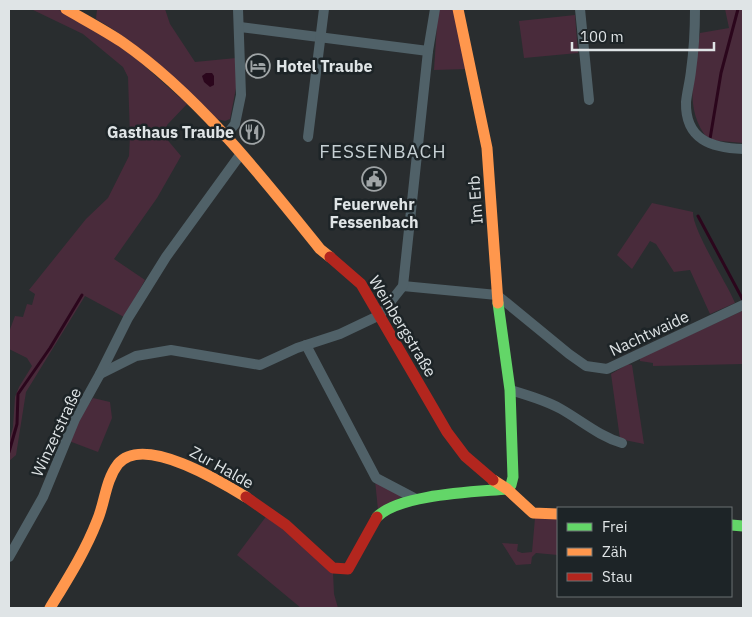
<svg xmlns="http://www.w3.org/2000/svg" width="752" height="617" font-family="'IBM Plex Sans',sans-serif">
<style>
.green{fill:#492b3b}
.water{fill:#2b061c}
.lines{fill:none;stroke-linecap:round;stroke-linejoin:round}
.stream{stroke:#2b061c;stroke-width:3}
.street{stroke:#506168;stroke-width:10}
.fast{stroke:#63d668;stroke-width:11}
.slow{stroke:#ff974d;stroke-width:11}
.jam{stroke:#b3261e;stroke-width:11}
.labels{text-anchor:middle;stroke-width:5;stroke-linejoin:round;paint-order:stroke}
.poi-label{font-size:16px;font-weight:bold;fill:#dfe4e6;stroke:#1d2427;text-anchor:start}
.street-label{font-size:16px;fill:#dfe4e6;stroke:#1d2427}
.quarter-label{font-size:19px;letter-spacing:1px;fill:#c6d0d4;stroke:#1d2427}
</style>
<rect width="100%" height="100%" fill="#292d2f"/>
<g class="green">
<polygon points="31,9 57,9 76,18 121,45 187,104 167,125 165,137 181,156 157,198 114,259 145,280 124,317 85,296 26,392 16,455 9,461 9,442 13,427 15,397 19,387 32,366 27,358 9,349 9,332 15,316 23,317 27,304 32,305 35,294 29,290 86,219 108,198 129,156 130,136 128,77 123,67 83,34"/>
<path d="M97 9H165L170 24 195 62 236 58V88L230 119 225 121 217 119C179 82 142 45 96 19Z"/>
<polygon points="438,9 456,9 467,69 434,70"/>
<path d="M725 9H743V143L709 140C682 110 695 69 700 33L729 28Z"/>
<polygon points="575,15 578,53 524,58 519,21"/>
<path d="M652 203 693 212C692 230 727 283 735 303L710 314 690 270 674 272 656 244 650 241 632 269 617 255Z"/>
<polygon points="742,311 743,364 653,366 653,363 640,361 640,358"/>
<polygon points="628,364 632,365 644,444 620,439 611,374"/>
<polygon points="93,398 110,402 112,418 98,452 69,441 75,425"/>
<polygon points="375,480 403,496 378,510"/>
<polygon points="268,514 333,572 334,594 338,608 301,608 237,555"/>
<polygon points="535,518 558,519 558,555 536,553 532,557 531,564 516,565 502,543 518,544 517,551 522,553 532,552"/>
</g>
<polygon class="water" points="212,73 214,76 214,85 210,87 204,82 202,76 206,73"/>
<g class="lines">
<g class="stream">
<polyline points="710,139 721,73 738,9"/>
<polyline points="698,216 743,300"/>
<polyline points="9,452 17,424 18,394 50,348 82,295"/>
</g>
<g class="street">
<polyline points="580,9 589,100"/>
<path d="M695 9C695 30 694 50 691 71 690 81 687 92 686 102 685 140 712 148 743 149"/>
<polyline points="240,27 428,51"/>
<polyline points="225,137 235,124 241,95 238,9"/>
<polyline points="308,137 324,9"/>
<polyline points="403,286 497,295 569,354 586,366 607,369 743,305"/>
<polyline points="306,345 376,478 416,499"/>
<polyline points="100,374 136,356 171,350 260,365 297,348 340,334 380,315 403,286 428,51 435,9"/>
<path d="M510 390C527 395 545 400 561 409 582 421 599 436 622 443"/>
<polyline points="9,557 43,497 75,419 100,374 128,318 166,257 240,155"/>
</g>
<g class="fast">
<path d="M377 517C399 494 475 492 507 489L511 485 513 477 510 390 498 303"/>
<polyline points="731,525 743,526"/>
</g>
<g class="slow">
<path d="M66 9C85 20 104 30 122 42 197 94 263 178 320 249L330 257"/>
<polyline points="458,9 487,148 498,303"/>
<polyline points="493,480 507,489 533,513 558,514"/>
<path d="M50 608C67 580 85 552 97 521 105 503 105 481 118 464 143 434 220 481 246 497"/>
</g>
<g class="jam">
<polyline points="330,257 361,284 447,432 465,456 493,480"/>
<polyline points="246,497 286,525 333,568 348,569 377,517"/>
</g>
</g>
<defs>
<g id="hotel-ring" transform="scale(1.25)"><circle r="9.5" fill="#1d2427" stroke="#9fa4a6" stroke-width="1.5"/><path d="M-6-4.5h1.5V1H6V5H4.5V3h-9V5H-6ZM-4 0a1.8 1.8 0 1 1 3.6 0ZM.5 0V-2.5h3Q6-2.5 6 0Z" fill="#9fa4a6"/></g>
<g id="restaurant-ring" transform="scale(1.25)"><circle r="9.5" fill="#1d2427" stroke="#9fa4a6" stroke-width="1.5"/><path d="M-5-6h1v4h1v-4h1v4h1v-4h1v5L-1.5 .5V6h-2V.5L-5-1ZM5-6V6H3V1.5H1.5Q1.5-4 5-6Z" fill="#9fa4a6"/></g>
<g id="civic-ring" transform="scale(1.25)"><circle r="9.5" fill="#1d2427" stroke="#9fa4a6" stroke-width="1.5"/><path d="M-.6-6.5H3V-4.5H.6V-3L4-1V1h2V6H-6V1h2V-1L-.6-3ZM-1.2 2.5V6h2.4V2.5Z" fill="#9fa4a6"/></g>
</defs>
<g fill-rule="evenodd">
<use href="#hotel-ring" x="258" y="66"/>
<use href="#restaurant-ring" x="252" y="132"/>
<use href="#civic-ring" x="374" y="179"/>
</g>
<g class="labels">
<g class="poi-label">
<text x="276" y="72">Hotel Traube</text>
<text x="234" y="138" text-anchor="end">Gasthaus Traube</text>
<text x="374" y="210" text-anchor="middle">Feuerwehr<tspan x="374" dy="18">Fessenbach</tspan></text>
</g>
<g class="street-label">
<text transform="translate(475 200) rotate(-94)" y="6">Im Erb</text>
<text transform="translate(403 326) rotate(59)" y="6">Weinbergstraße</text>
<text transform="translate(649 333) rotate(-25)" y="6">Nachtwaide</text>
<text transform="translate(56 432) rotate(-65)" y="6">Winzerstraße</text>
<text transform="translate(222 467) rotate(29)" y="6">Zur Halde</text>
</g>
<g class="quarter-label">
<text x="383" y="158">FESSENBACH</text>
</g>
</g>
<rect width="752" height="617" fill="none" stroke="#dfe4e6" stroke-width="20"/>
<rect x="557" y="507" width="175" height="90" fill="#1d2427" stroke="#6b7173"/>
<rect x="567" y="523" width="25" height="8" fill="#63d668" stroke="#6b7173"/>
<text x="602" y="532" font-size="15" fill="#dfe4e6">Frei</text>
<rect x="567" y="548" width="25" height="8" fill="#ff974d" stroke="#6b7173"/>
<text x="602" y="557" font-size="15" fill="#dfe4e6">Zäh</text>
<rect x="567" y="573" width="25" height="8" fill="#b3261e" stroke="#6b7173"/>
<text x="602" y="582" font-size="15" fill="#dfe4e6">Stau</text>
<path d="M572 42v8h142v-8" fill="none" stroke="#dfe4e6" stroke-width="2.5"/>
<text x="580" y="42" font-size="15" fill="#dfe4e6" stroke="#1d2427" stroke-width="4" paint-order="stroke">100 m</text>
</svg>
